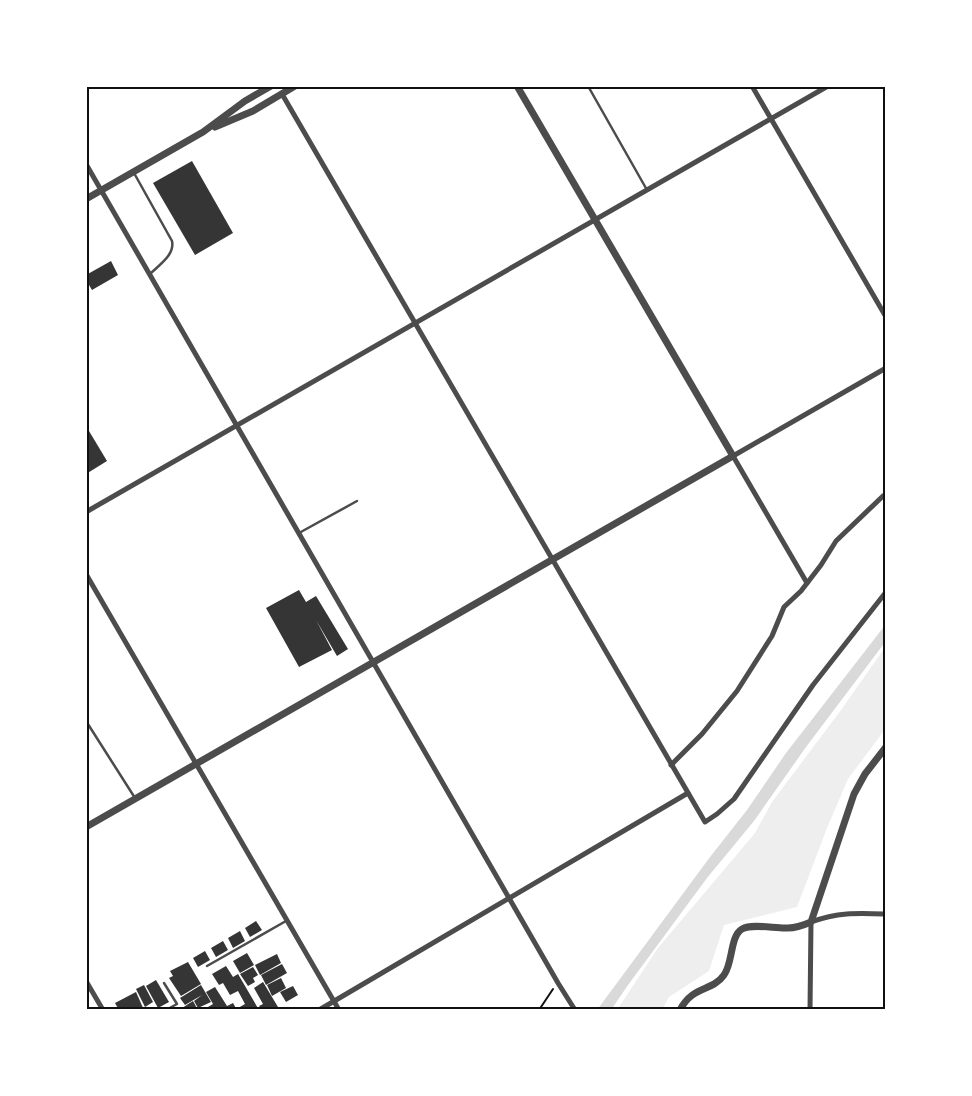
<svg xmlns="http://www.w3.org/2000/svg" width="972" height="1096" font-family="Lora,serif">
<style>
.green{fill:#eee}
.water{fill:#d9d9d9}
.building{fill:#353535}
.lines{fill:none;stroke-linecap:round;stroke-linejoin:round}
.path{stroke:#111;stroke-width:2}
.service{stroke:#4c4c4c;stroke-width:2.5}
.minor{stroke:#4c4c4c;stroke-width:5}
.tertiary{stroke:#4c4c4c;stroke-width:7}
.neatline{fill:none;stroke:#111;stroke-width:2}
</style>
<rect width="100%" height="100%" fill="#fff"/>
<polygon class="green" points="886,646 886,728 848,779 827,828 797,907 724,925 709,971 669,997 662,1010 617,1010 658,948 755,833 772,802 841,710"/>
<polygon class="water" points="886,624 886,641 806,747 754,821 707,878 628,985 611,1010 597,1010 710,857 747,810 786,753"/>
<g class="building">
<polygon points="192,161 233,233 195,255 153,183"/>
<polygon points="111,261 118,275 92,290 86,280 86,275"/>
<polygon points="86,426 107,461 86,474"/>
<polygon points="299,590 306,602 316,596 348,649 337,656 316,620 332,650 299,667 266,608"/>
<polygon points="256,921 262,930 250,937 245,928"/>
<polygon points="240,931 245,941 233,948 228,938"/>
<polygon points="223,941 228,950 216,957 211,948"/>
<polygon points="205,951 210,960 198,967 193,958"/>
<polygon points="247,953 254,965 240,973 233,961"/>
<polygon points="277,954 281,963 260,975 255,965"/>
<polygon points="188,962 201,984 181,996 169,978 173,976 170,971"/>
<polygon points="282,964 287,973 266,985 261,975"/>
<polygon points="226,966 233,977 238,974 259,1010 239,1010 238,1008 245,1004 238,991 230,995 223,983 219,985 212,974"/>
<polygon points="253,967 258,975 253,978 255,982 248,986 240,974"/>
<polygon points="281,978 286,988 272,996 267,985"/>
<polygon points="156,980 169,1002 158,1008 146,986"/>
<polygon points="263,982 278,1007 273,1010 262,1010 259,1006 263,1004 254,988"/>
<polygon points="144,985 153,1002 145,1007 136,989"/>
<polygon points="201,985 211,1002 198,1008 194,1001 202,995 185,1005 180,998"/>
<polygon points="293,986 298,995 286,1002 280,992"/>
<polygon points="215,987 227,1006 233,1003 237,1010 203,1010 213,1004 206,992"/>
<polygon points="136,992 144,1010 119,1010 115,1003"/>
<polygon points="193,1001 198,1010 179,1010"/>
</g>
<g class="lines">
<polyline class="path" points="539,1010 553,989"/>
<g class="service">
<polyline points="588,86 647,190"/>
<path d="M134 173 172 241C175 255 159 265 150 274"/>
<polyline points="299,533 357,501"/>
<polyline points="86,721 135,798"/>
<polyline points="207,966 286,921"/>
<polyline points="164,983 177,1004 166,1010"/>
</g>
<g class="minor">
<polyline points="752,86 886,317"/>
<polyline points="282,94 705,822 717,814 734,799 813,685 886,592"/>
<polyline points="86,164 558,983 575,1010"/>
<polyline points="86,512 828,86"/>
<polyline points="86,574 339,1010"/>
<polyline points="807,583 733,456 886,368"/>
<polyline points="671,765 702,734 737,691 772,636 784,607 801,591 821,565 836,541 883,496"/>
<polyline points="86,981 103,1010"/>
<polyline points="319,1010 688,793"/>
<path d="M810 1010 811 922C838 912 857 913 886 914"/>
</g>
<g class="tertiary">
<polyline points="215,127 253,111 295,86"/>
<polyline points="86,199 203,132 245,101 271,86"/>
<polyline points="86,827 733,456 517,86"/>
<path d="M680 1010C693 985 712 992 724 975 733 963 730 936 742 929 753 923 776 929 788 928 796 928 804 925 811 922L854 794 865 774 886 747"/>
</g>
</g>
<rect width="972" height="1096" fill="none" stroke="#ffffff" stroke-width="175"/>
<rect x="88" y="88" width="796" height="920" class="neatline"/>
</svg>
